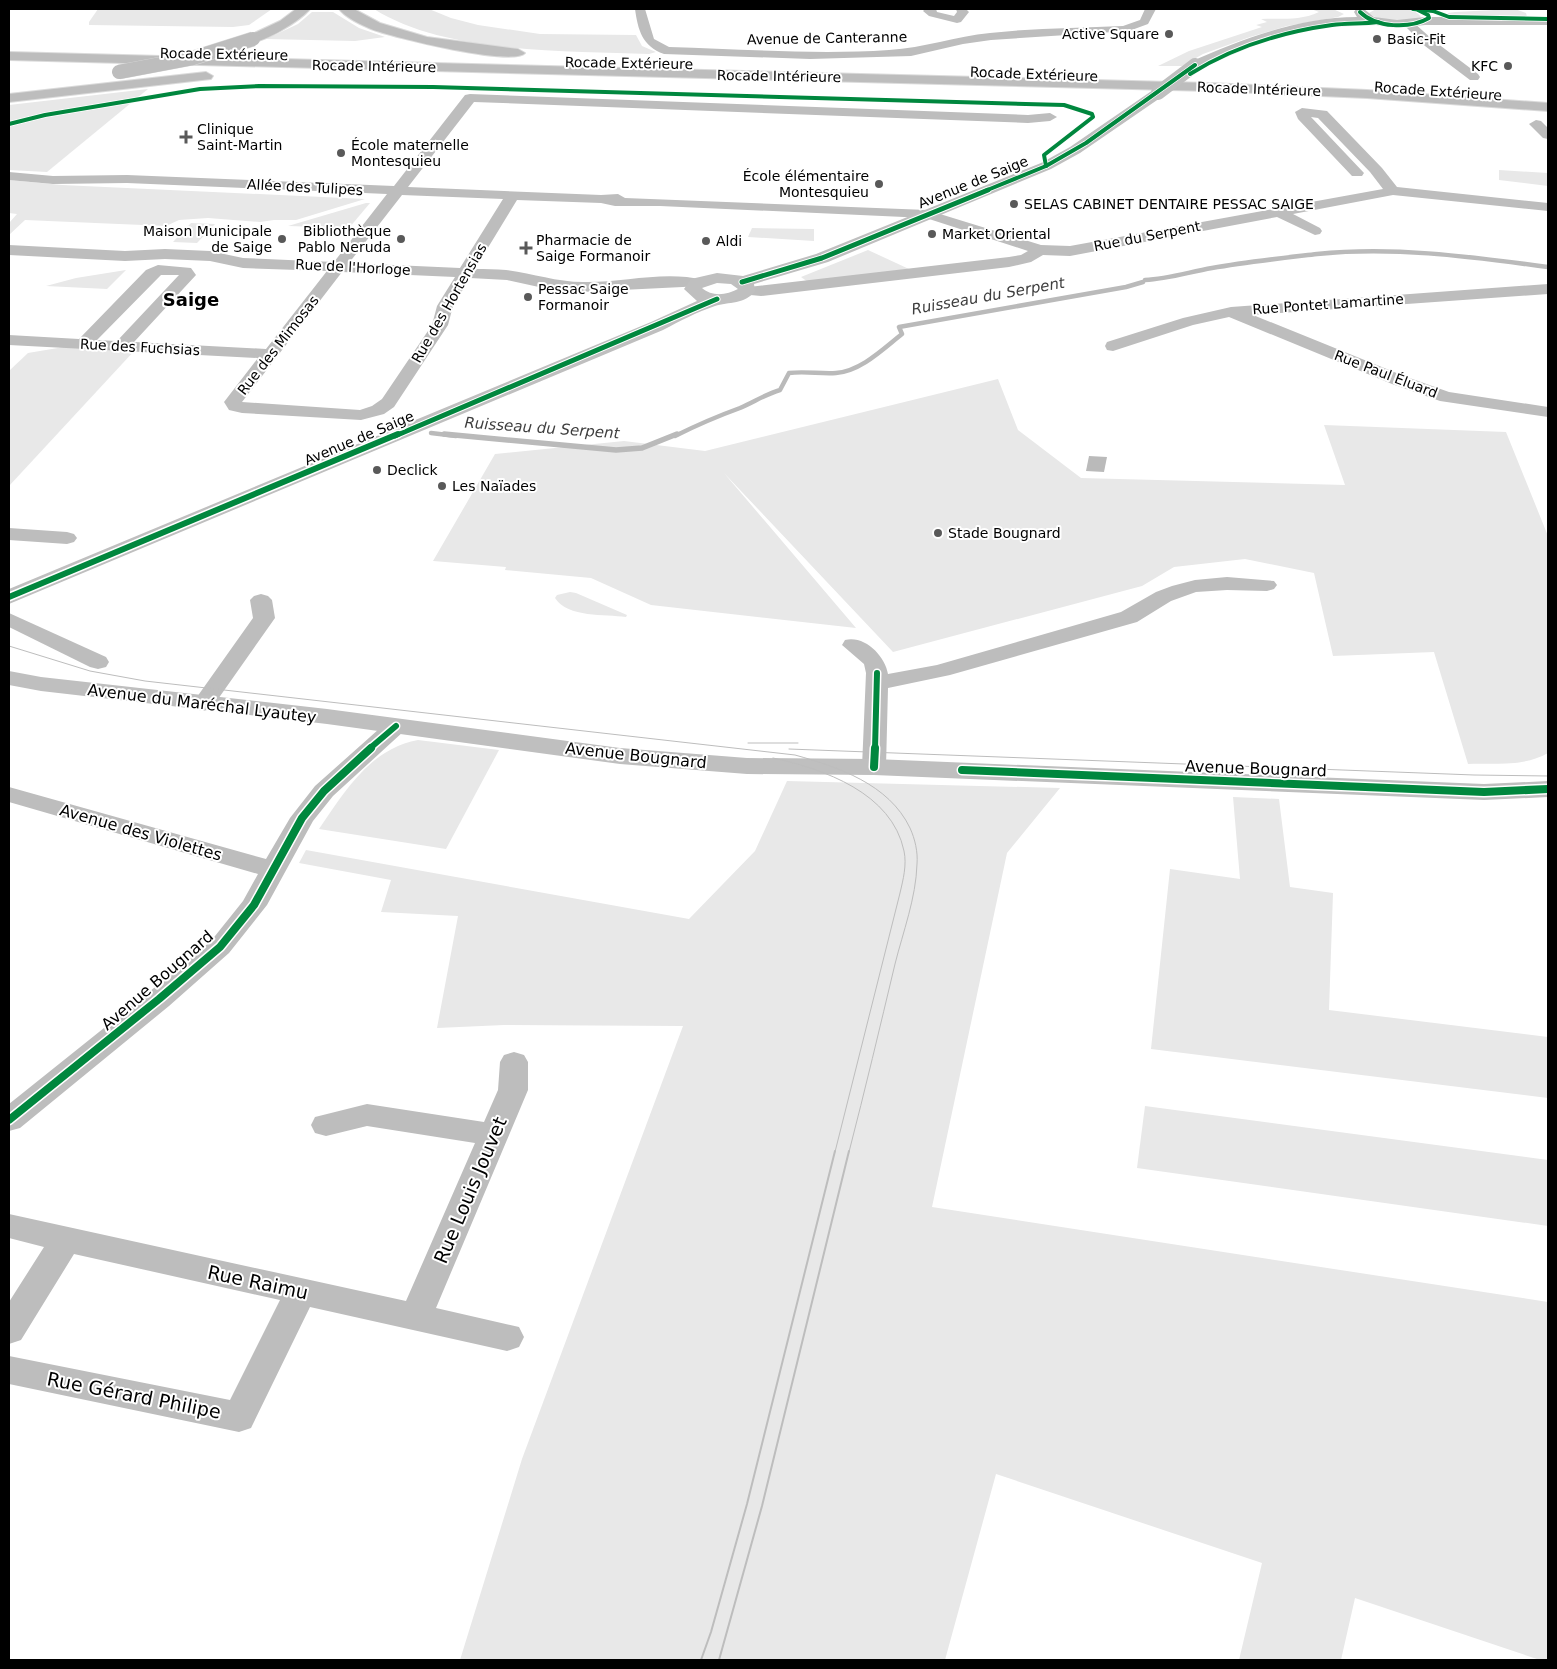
<svg xmlns="http://www.w3.org/2000/svg" width="1557" height="1669" font-family="'DejaVu Sans',sans-serif">
<style>
.green{fill:#e8e8e8}
.water{fill:#bababa}
.lines{fill:none;stroke-linecap:round;stroke-linejoin:round}
.stream-far1{stroke:#bababa;stroke-width:4.5}
.stream{stroke:#bababa;stroke-width:5.5}
.highway-casing{stroke:#dbdbdb;stroke-width:2}
.street{fill:#bdbdbd;fill-rule:evenodd}
.secondary{fill:#bfbfbf;fill-rule:evenodd}
.highway{fill:#bdbdbd;fill-rule:evenodd}
.tram-far1{stroke:#bdbdbd;stroke-width:1}
.tram{stroke:#bdbdbd;stroke-width:2}
.highway-bridge-casing{stroke:#dbdbdb;stroke-width:15;stroke-linecap:butt}
.secondary-bridge{stroke:#bfbfbf;stroke-width:14}
.highway-bridge{stroke:#bdbdbd;stroke-width:14}
.cycleway-far3-casing{stroke:#fff;stroke-width:5.5}
.cycleway-far2-casing{stroke:#fff;stroke-width:7}
.cycleway-far1-casing{stroke:#fff;stroke-width:9}
.cycleway-casing{stroke:#fff;stroke-width:11}
.cycleway-far3{stroke:#00873e;stroke-width:4}
.cycleway-far2{stroke:#00873e;stroke-width:5}
.cycleway-far1{stroke:#00873e;stroke-width:6}
.cycleway{stroke:#00873e;stroke-width:8}
.poi-dot{fill:#595959;stroke:#fff;stroke-width:2}
.labels{text-anchor:middle;stroke-width:4;stroke-linejoin:round;paint-order:stroke}
.far-poi-label{font-size:14px;fill:#000;stroke:#fff;text-anchor:start}
.far-street-label{font-size:14px;fill:#000;stroke:#fff}
.far-water-label{font-size:15px;font-style:italic;fill:#3e3e3e;stroke:#fff}
.street-label{font-size:16px;fill:#000;stroke:#fff}
.far-district-label{font-size:18px;font-weight:bold;fill:#000;stroke:#fff}
.near-street-label{font-size:19px;fill:#000;stroke:#fff}
</style>
<rect width="100%" height="100%" fill="#fff"/>
<g class="green">
<polygon points="98,9 272,9 249,25 233,27 89,25 89,22"/>
<path d="M374 9H429L451 18 478 25 540 34 636 35 642 46 656 52 649 54C567 51 445 54 374 9Z"/>
<path d="M1311 9H1333L1344 14 1338 17 1287 26 1250 37 1203 54 1182 66H1158L1189 51 1262 27 1256 25 1267 22 1261 19C1282 18 1300 21 1319 12Z"/>
<path d="M1376 9C1389 9 1413 5 1421 17 1411 23 1377 22 1369 13Z"/>
<polygon points="1515,9 1526,13 1527,17 1448,16 1448,13 1455,12"/>
<polygon points="312,12 333,12 359,28 385,37 355,41 266,39 298,24"/>
<polygon points="148,89 47,172 9,170 9,105"/>
<polygon points="1499,170 1548,173 1548,186 1499,180"/>
<polygon points="9,180 62,185 365,199 296,220 274,220 260,222 208,218 179,220 166,226 25,220 9,235 9,223 17,214 9,213"/>
<polygon points="366,203 370,203 349,228 288,226"/>
<polygon points="191,223 215,224 197,243 173,242"/>
<polygon points="752,228 814,229 814,241 748,237"/>
<polygon points="868,250 909,269 808,282 801,277"/>
<polygon points="126,270 107,289 46,286 76,278"/>
<polygon points="70,346 135,350 9,486 9,371 28,353"/>
<path d="M998 379 1018 430 1081 478 1345 485 1324 425 1506 432 1548 536V753C1524 767 1495 763 1468 764L1434 652 1333 656 1314 573 1245 559 1174 567 1142 586 893 652 724 473 856 628 651 605 591 578 505 570 506 567 433 561 495 454 624 441 705 451Z"/>
<path d="M570 592 576 593 627 615 626 617C605 614 568 618 555 598L557 595Z"/>
<path d="M418 740 499 750 446 849 319 829C345 791 370 749 418 740Z"/>
<polygon points="787,781 1060,788 1007,853 932,1207 1548,1302 1548,1660 1540,1660 1355,1598 1341,1660 1239,1660 1262,1563 996,1474 945,1660 460,1660 522,1459 683,1026 504,1025 437,1028 458,916 381,912 391,880 299,863 306,850 689,919 755,851"/>
<polygon points="1233,797 1279,799 1290,887 1333,893 1329,1010 1548,1037 1548,1098 1151,1049 1170,869 1240,879"/>
<polygon points="1145,1106 1548,1160 1548,1226 1137,1168"/>
</g>
<polygon class="water" points="1089,456 1107,457 1104,472 1086,471"/>
<g class="lines">
<g class="stream-far1">
<path d="M1145 280C1168 279 1189 272 1212 268 1246 262 1283 258 1317 254 1395 246 1472 257 1548 267"/>
<polyline points="431,433 456,436"/>
<path d="M675 436C697 425 718 416 740 408 754 402 766 394 780 390L789 373C805 371 820 374 836 373 861 371 883 349 902 334L899 327 1126 287 1143 282"/>
</g>
<polyline class="stream" points="444,434 616,450 642,448 677,434"/>
<g class="highway-casing">
<g id="highway">
<path d="M296 9H310C301 20 262 45 248 42L247 39 248 36 280 21Z"/>
<path d="M339 9H354L380 23 427 37 518 49 525 53C513 67 391 37 371 29 361 25 345 17 339 9Z"/>
<polygon points="9,52 1209,83 1367,90 1548,103 1548,111 1367,98 1209,91 9,60"/>
<polygon points="206,72 213,76 211,79 9,102 9,94"/>
</g>
</g>
<g class="street">
<path d="M635 9H645L654 39 669 47C742 49 816 55 889 50 924 48 956 36 990 33 1034 28 1079 28 1123 26L1140 20 1145 9H1156L1148 24 1129 31 991 40 963 44 911 56 810 59 664 54C642 46 638 30 635 9Z"/>
<polygon points="925,9 936,9 937,12 954,16 957,12 956,9 966,9 969,12 961,22 957,23 929,16 923,11"/>
<polygon points="1409,21 1413,22 1433,40 1478,74 1480,77 1478,80 1470,80 1425,46 1403,24"/>
<path d="M470 94 1028 115 1050 113 1057 117 1050 121 1028 123 474 102 408 187 601 195 618 194 625 198 927 210 1041 245 1070 246 1383 189 1370 172 1318 118 1311 117 1364 173 1362 176H1352L1298 119 1295 112 1302 108 1327 111 1382 168 1397 187 1548 203V211L1393 195 1293 214 1320 228 1322 231 1320 234 1315 235 1277 217 1070 256 1043 255 1031 262 1009 267 761 296 740 294 738 291 740 288 1009 257 1021 255 1028 251 926 218 660 206H615L601 203 517 200 475 269C486 269 496 269 506 270 532 273 556 282 583 282 622 283 665 270 703 280L705 283 703 286 581 292 548 289 507 280 470 278 453 306 448 325 394 407 384 414 361 420 242 413 229 410 224 402 258 358 9 345V335L79 339 146 270 158 265 191 268 196 275 134 342 266 349 327 271 243 268 210 261 165 259 125 261 9 255V245L125 251 165 249 210 251 243 258 334 262 387 194 127 183 53 184 9 180V172L53 176 127 175 394 186 465 95ZM402 195 503 199 460 268 349 263ZM342 272 455 277 437 306 432 325 382 399 372 406 360 410 242 402ZM161 275H179L117 341 97 340Z"/>
<polygon points="1536,120 1541,121 1548,128 1548,139 1543,138 1529,124"/>
<polygon points="1548,284 1548,294 1253,315 1404,376 1449,392 1548,407 1548,417 1440,401 1392,384 1229,317 1193,325 1113,351 1107,350 1105,346 1107,342 1183,318 1231,307"/>
<polygon points="9,528 67,532 74,534 77,538 74,542 67,544 9,540"/>
<path d="M1227 577 1274 581 1277 585 1274 589 1267 591 1227 590 1196 592 1171 601 1137 622 950 675 888 688 886 767 882 772 874 774 866 772 862 767 866 673 864 664 842 645 845 640C865 635 885 656 888 674L937 665 1121 612 1156 592 1172 586 1195 580Z"/>
<polygon points="261,594 268,596 272,600 275,618 211,709 203,711 195,709 192,704 253,618 250,600 254,596"/>
<polygon points="9,613 106,657 109,662 106,667 98,669 90,667 9,627"/>
<polygon points="396,719 404,721 408,726 404,731 333,796 313,821 267,905 229,953 169,1006 20,1128 9,1131 9,1104 149,992 211,941 243,901 258,874 9,802 9,787 266,859 290,818 315,786 388,721"/>
<polygon points="514,1052 524,1055 528,1062 528,1090 436,1308 519,1327 524,1337 519,1347 507,1351 310,1307 251,1428 239,1432 9,1384 9,1356 230,1400 280,1300 74,1254 21,1340 9,1344 9,1302 44,1247 9,1238 9,1214 406,1301 475,1143 367,1126 326,1136 315,1133 311,1125 315,1117 367,1104 484,1122 498,1090 500,1062 504,1055"/>
</g>
<g class="secondary">
<path d="M1356 9H1364L1374 17 1397 20 1425 17H1548V25H1425L1397 28 1376 25 1328 27 1305 30 1265 41 1200 68 1195 69 1188 65 1190 62C1242 39 1299 17 1357 17L1354 12Z"/>
<path d="M1158 89 1163 90 1165 93 1163 96 1080 153 1051 169 828 262 754 284 755 291C746 304 728 302 715 306 697 312 680 321 663 330L9 604V589L651 322 697 301 684 289 691 279 717 273 743 276 816 254 1041 163 1070 147 1153 90ZM717 283 731 284 738 289C727 295 712 297 702 288Z"/>
<polygon points="9,671 41,677 327,709 620,748 747,758 874,759 1484,784 1548,781 1548,797 1484,800 874,775 747,774 620,764 327,724 41,691 9,685"/>
</g>
<use href="#highway" class="highway"/>
<g class="tram-far1">
<path d="M9 646 90 671 145 681 795 755C838 767 889 784 910 828 915 839 918 852 917 864 916 898 903 932 895 964 880 1027 865 1090 849 1152"/>
<polyline points="748,743 798,743"/>
<polyline points="789,749 1474,775 1548,776"/>
<path d="M773 758C824 769 892 793 904 851 907 865 903 880 900 893L835 1152"/>
</g>
<g class="tram">
<polyline points="701,1660 711,1632 747,1504 835,1151"/>
<polyline points="719,1660 762,1506 849,1151"/>
</g>
<g class="highway-bridge-casing">
<polyline id="highway-bridge" points="119,72 193,58 253,39"/>
</g>
<polyline class="secondary-bridge" points="1158,93 1195,65"/>
<use href="#highway-bridge" class="highway-bridge"/>
<g class="cycleway-far3-casing">
<g id="cycleway-far3">
<polyline points="1413,9 1433,11 1449,17 1548,19"/>
<path d="M1360 12C1376 28 1410 29 1429 18L1428 15 1418 10"/>
<path d="M1190 74C1233 47 1282 32 1332 25 1347 23 1363 24 1378 22"/>
<polyline points="9,124 45,115 200,89 259,86 433,87 1064,105 1092,114 1093,117 1044,155 1046,166"/>
<polyline points="985,191 1046,166 1086,143 1195,65"/>
</g>
</g>
<g class="cycleway-far2-casing">
<g id="cycleway-far2">
<polyline points="742,282 822,258 988,190"/>
<polyline points="395,436 717,299"/>
</g>
</g>
<g class="cycleway-far1-casing">
<g id="cycleway-far1">
<polyline points="9,597 398,434"/>
<polyline points="369,749 396,726"/>
<polyline points="875,749 877,673"/>
</g>
</g>
<g class="cycleway-casing">
<g id="cycleway">
<polyline points="874,767 875,748"/>
<polyline points="962,770 1484,792 1548,789"/>
<polyline points="9,1120 159,999 220,947 254,905 302,818 324,791 371,748"/>
</g>
</g>
<use href="#cycleway-far3" class="cycleway-far3"/>
<use href="#cycleway-far2" class="cycleway-far2"/>
<use href="#cycleway-far1" class="cycleway-far1"/>
<use href="#cycleway" class="cycleway"/>
</g>
<g class="poi-dot">
<circle cx="1169" cy="34" r="5"/>
<circle cx="1377" cy="39" r="5"/>
<circle cx="1508" cy="66" r="5"/>
<path d="M183.5 129.5h5v5h5v5h-5v5h-5v-5h-5v-5h5z"/>
<circle cx="341" cy="153" r="5"/>
<circle cx="879" cy="184" r="5"/>
<circle cx="1014" cy="204" r="5"/>
<circle cx="932" cy="234" r="5"/>
<circle cx="282" cy="239" r="5"/>
<circle cx="401" cy="239" r="5"/>
<circle cx="706" cy="241" r="5"/>
<path d="M523.5 240.5h5v5h5v5h-5v5h-5v-5h-5v-5h5z"/>
<circle cx="528" cy="297" r="5"/>
<circle cx="377" cy="470" r="5"/>
<circle cx="442" cy="486" r="5"/>
<circle cx="938" cy="533" r="5"/>
</g>
<g class="labels">
<g class="far-poi-label">
<text x="1159" y="39" text-anchor="end">Active Square</text>
<text x="1387" y="44">Basic-Fit</text>
<text x="1498" y="71" text-anchor="end">KFC</text>
<text x="197" y="134">Clinique<tspan x="197" dy="16">Saint-Martin</tspan></text>
<text x="351" y="150">École maternelle<tspan x="351" dy="16">Montesquieu</tspan></text>
<text x="869" y="181" text-anchor="end">École élémentaire<tspan x="869" dy="16">Montesquieu</tspan></text>
<text x="1024" y="209">SELAS CABINET DENTAIRE PESSAC SAIGE</text>
<text x="272" y="236" text-anchor="end">Maison Municipale<tspan x="272" dy="16">de Saige</tspan></text>
<text x="391" y="236" text-anchor="end">Bibliothèque<tspan x="391" dy="16">Pablo Neruda</tspan></text>
<text x="942" y="239">Market Oriental</text>
<text x="536" y="245">Pharmacie de<tspan x="536" dy="16">Saige Formanoir</tspan></text>
<text x="716" y="246">Aldi</text>
<text x="538" y="294">Pessac Saige<tspan x="538" dy="16">Formanoir</tspan></text>
<text x="387" y="475">Declick</text>
<text x="452" y="491">Les Naïades</text>
<text x="948" y="538">Stade Bougnard</text>
</g>
<g class="far-street-label">
<text transform="translate(827 38) rotate(-1)" y="5">Avenue de Canteranne</text>
<text transform="translate(224 54) rotate(1)" y="5">Rocade Extérieure</text>
<text transform="translate(629 63) rotate(1)" y="5">Rocade Extérieure</text>
<text transform="translate(374 66) rotate(1)" y="5">Rocade Intérieure</text>
<text transform="translate(1034 74) rotate(2)" y="5">Rocade Extérieure</text>
<text transform="translate(779 76) rotate(1)" y="5">Rocade Intérieure</text>
<text transform="translate(1259 89) rotate(2)" y="5">Rocade Intérieure</text>
<text transform="translate(1438 91) rotate(4)" y="5">Rocade Extérieure</text>
<text transform="translate(973 182) rotate(-22)" y="5">Avenue de Saige</text>
<text transform="translate(305 187) rotate(3)" y="5">Allée des Tulipes</text>
<text transform="translate(1147 236) rotate(-11)" y="5">Rue du Serpent</text>
<text transform="translate(353 267) rotate(3)" y="5">Rue de l'Horloge</text>
<text transform="translate(449 303) rotate(-60)" y="5">Rue des Hortensias</text>
<text transform="translate(1328 304) rotate(-4)" y="5">Rue Pontet Lamartine</text>
<text transform="translate(278 345) rotate(-52)" y="5">Rue des Mimosas</text>
<text transform="translate(140 347) rotate(3)" y="5">Rue des Fuchsias</text>
<text transform="translate(1386 374) rotate(21)" y="5">Rue Paul Éluard</text>
<text transform="translate(359 438) rotate(-23)" y="5">Avenue de Saige</text>
</g>
<g class="far-water-label">
<text transform="translate(988 296) rotate(-10)" y="5">Ruisseau du Serpent</text>
<text transform="translate(542 428) rotate(4)" y="5">Ruisseau du Serpent</text>
</g>
<g class="street-label">
<text transform="translate(202 703) rotate(7)" y="6">Avenue du Maréchal Lyautey</text>
<text transform="translate(636 755) rotate(6)" y="6">Avenue Bougnard</text>
<text transform="translate(1256 768) rotate(2)" y="6">Avenue Bougnard</text>
<text transform="translate(141 832) rotate(16)" y="6">Avenue des Violettes</text>
<text transform="translate(157 980) rotate(-41)" y="6">Avenue Bougnard</text>
</g>
<g class="far-district-label">
<text x="191" y="306">Saige</text>
</g>
<g class="near-street-label">
<text transform="translate(470 1190) rotate(-67)" y="7">Rue Louis Jouvet</text>
<text transform="translate(258 1282) rotate(12)" y="7">Rue Raimu</text>
<text transform="translate(134 1395) rotate(11)" y="7">Rue Gérard Philipe</text>
</g>
</g>
<rect width="1557" height="1669" fill="none" stroke="#000000" stroke-width="20"/>
</svg>
